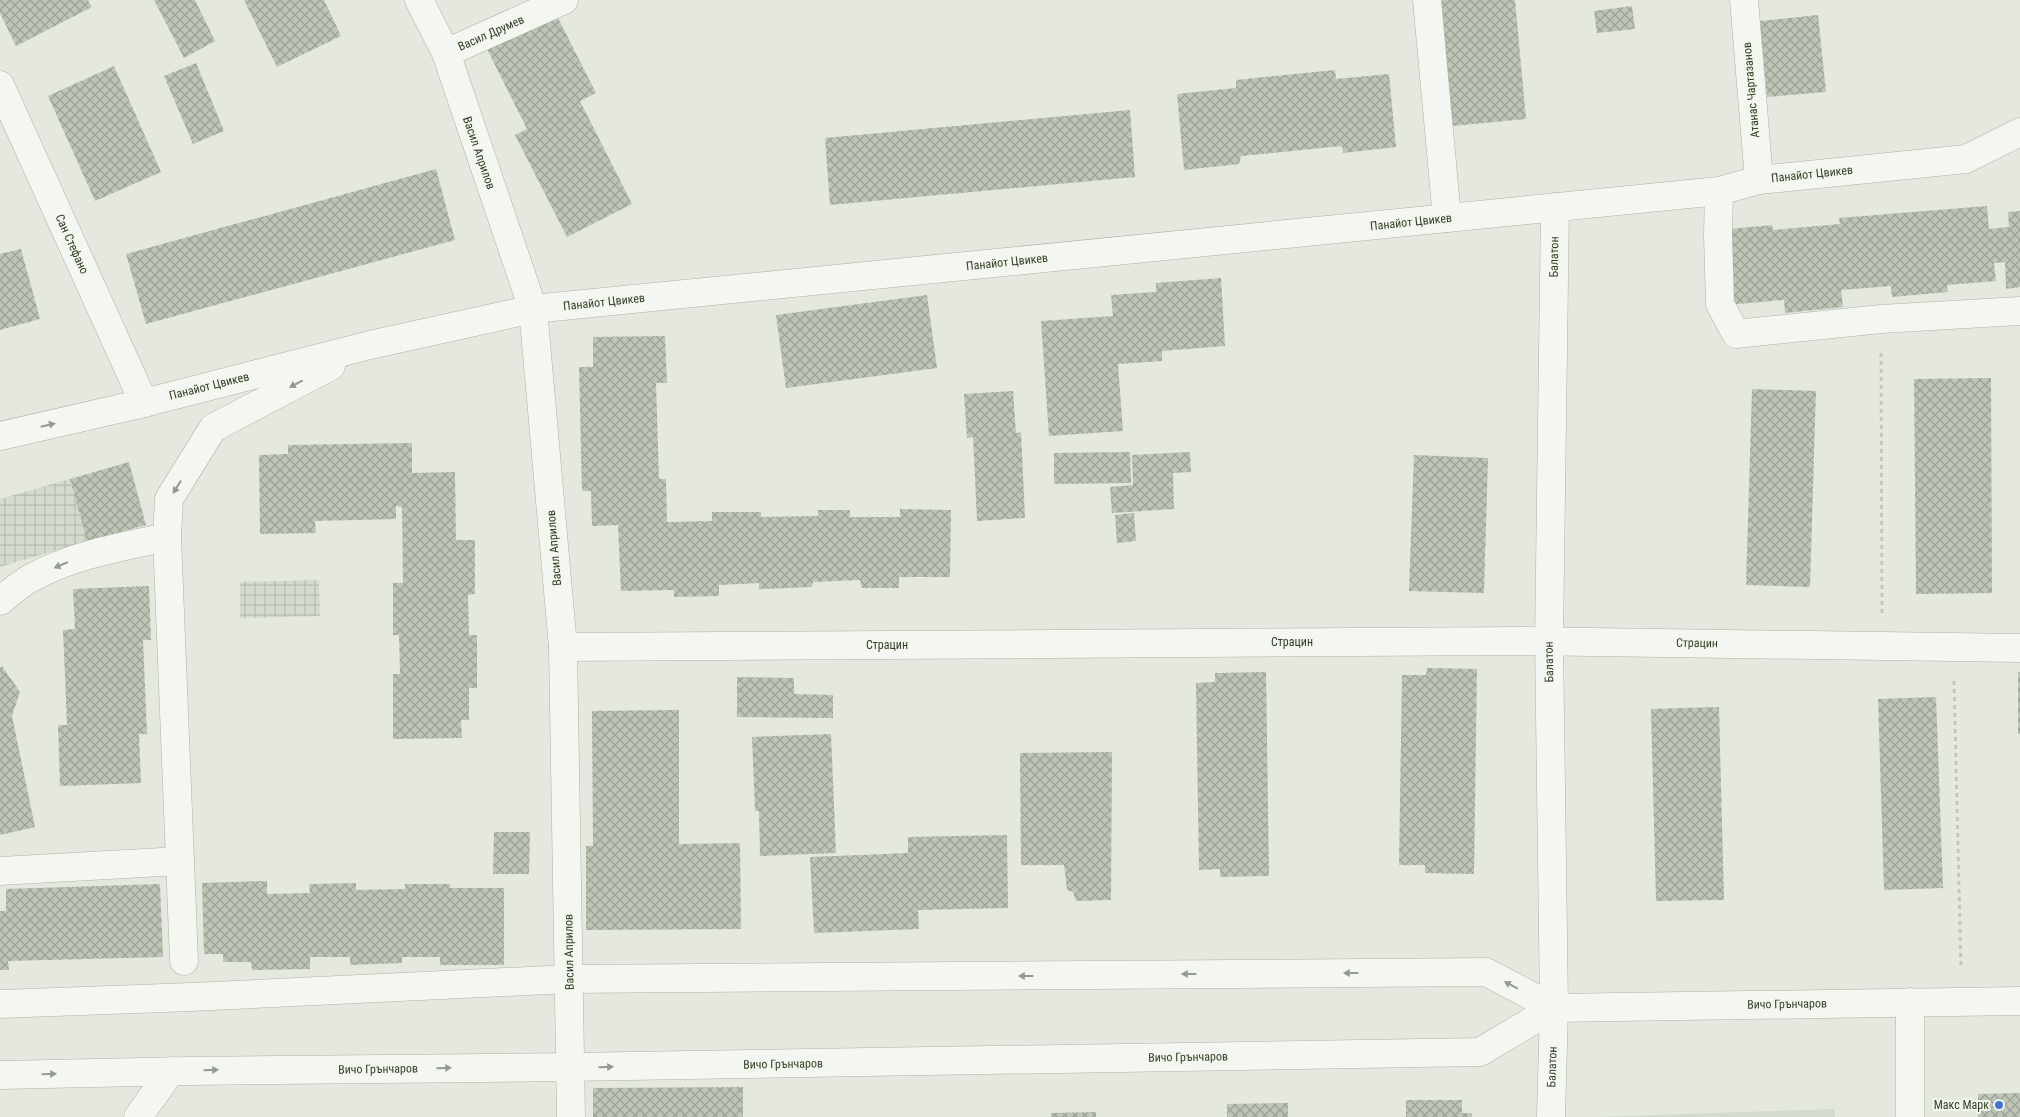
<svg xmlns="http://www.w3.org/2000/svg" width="2020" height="1117" font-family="'Roboto Condensed',sans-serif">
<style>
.built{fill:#d4dacd}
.industrial{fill:url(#industrial-grid)}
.building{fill:url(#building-cross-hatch)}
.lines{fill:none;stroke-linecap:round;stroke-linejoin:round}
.minor-casing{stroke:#acb2a4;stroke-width:29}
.path{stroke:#c2c6bd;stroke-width:3;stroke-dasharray:4 4;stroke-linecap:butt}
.minor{stroke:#f4f6f1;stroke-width:28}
.oneway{fill:#949a8c}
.poi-dot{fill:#4473cd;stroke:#f3f6ee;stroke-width:2}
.labels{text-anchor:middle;stroke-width:4;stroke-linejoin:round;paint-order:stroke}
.street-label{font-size:12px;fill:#353f28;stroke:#f3f6ee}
.poi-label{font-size:12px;fill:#353f28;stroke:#f3f6ee;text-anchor:end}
</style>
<defs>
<pattern id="industrial-grid" width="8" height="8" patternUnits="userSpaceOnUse" patternTransform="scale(1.25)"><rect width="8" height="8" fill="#d4dacd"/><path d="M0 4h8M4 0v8" fill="none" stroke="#b7bcb0"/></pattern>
<pattern id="building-cross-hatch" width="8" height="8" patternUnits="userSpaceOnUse" patternTransform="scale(1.25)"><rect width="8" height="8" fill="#bec5b6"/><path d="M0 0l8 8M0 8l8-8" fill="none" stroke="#9ba194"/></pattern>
</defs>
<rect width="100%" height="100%" fill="#e4e8df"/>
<polygon class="built" points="1835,1109 1835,1117 1598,1117"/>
<g class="industrial">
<polygon points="70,479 87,541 0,567 0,499"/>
<polygon points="319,580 320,616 240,618 240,582"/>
</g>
<g class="building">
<polygon points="0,0 88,0 92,7 16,46 0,13"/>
<polygon points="154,0 195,0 215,41 184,58"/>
<polygon points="244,0 324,0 341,36 277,67"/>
<polygon points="1441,0 1515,0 1526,119 1452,126"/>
<polygon points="1632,6 1635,29 1597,33 1594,11"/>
<polygon points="555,12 596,93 580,101 632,204 567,237 515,135 527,129 486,47"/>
<polygon points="1818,15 1826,92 1767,97 1760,21"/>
<polygon points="196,63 224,131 193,144 164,76"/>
<polygon points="114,66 161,172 95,201 48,96"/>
<polygon points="1335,70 1336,79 1389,74 1396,147 1343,153 1342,146 1241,156 1239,164 1184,170 1177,94 1236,88 1236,80"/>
<polygon points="1130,110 1135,177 830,205 825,138"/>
<polygon points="436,169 455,240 146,324 126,254"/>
<polygon points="1987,206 1989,229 2009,227 2008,212 2020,211 2020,287 2006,289 2005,262 1994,263 1996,281 1947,285 1948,292 1892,297 1891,286 1841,290 1843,307 1785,313 1784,300 1727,305 1720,230 1772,225 1773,230 1840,224 1839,218"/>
<polygon points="21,249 40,319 0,330 0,254"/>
<polygon points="1221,278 1225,346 1162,351 1162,361 1118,364 1123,431 1049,436 1041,321 1113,316 1111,295 1156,292 1156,283"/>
<polygon points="927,295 937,368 786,388 776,315"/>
<polygon points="665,336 667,383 656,383 659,479 666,479 667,522 712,521 712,512 761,512 761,517 818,516 818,510 850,510 850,517 900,517 900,509 951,510 950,577 899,577 899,588 862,588 860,580 813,582 812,587 759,589 759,583 719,585 719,596 674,597 674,590 621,591 618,525 592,526 591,491 582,491 579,367 593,367 593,337"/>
<polygon points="1991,378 1992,593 1916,594 1914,379"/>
<polygon points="1752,389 1816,391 1810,587 1746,585"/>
<polygon points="1013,391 1016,433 1021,432 1025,518 977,521 973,437 967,438 964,394"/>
<polygon points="412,443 412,473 455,472 456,540 475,540 475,594 468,595 469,635 477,635 477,688 469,688 469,720 461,720 462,738 393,739 393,674 400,674 399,635 393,635 393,583 403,583 402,507 396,506 396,519 315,521 316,533 260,534 259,455 288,454 288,445"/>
<polygon points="1130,452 1131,483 1054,484 1054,453"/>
<polygon points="1190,452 1191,472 1173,473 1174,509 1112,513 1110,487 1133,485 1132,455"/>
<polygon points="1414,455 1488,458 1484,593 1409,591"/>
<polygon points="129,462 146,525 87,541 70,479"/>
<polygon points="1134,513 1136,541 1117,543 1115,515"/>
<polygon points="149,586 151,640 143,640 147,734 139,734 141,783 60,786 58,725 67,725 63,630 75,629 73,589"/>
<polygon points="2,666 20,692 12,716 35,827 0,835 0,668"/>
<polygon points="1427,668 1477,669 1474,874 1425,873 1425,865 1399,865 1402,675 1426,675"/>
<polygon points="1266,672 1269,876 1220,877 1220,869 1199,870 1196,683 1215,682 1215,673"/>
<rect x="2018" y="672" width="2" height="62"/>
<polygon points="737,677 794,678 794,694 833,695 833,718 737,717"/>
<polygon points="1936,697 1943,888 1884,890 1878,699"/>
<polygon points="1719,707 1724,900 1656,901 1651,709"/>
<polygon points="679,710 679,844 740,843 741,929 586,930 586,846 593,846 592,711"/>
<polygon points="831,734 836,853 760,856 759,811 755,811 752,737"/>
<polygon points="1112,752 1111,900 1076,901 1073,892 1067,890 1064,865 1021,865 1020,753"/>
<polygon points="494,832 530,832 529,874 493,874"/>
<polygon points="1007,835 1008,908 918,910 919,929 814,933 810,857 908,853 908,837"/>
<polygon points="267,881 267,894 310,893 309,884 356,883 356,890 405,889 405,884 450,884 450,888 504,888 504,965 440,965 440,957 402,957 402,963 350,965 350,957 310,957 310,969 252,970 251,962 223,962 223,954 204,954 202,883"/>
<polygon points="160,884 163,957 8,961 9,970 0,970 0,911 6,911 6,889"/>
<polygon points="743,1087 743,1117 593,1117 593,1088"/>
<polygon points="2020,1093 2020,1117 1978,1117 1978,1094"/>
<polygon points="1406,1100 1462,1100 1462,1113 1472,1113 1472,1117 1406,1117"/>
<polygon points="1288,1103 1288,1117 1227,1117 1227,1104"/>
<polygon points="1096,1112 1096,1117 1051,1117 1051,1113"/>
</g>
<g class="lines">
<g class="minor-casing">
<g id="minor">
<polyline points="419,0 446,53 533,309 563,647 571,1117"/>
<polyline points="1427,0 1447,218"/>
<polyline points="1744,0 1759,180"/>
<polyline points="446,53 564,0"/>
<polyline points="0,85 144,403"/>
<polyline points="1719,191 1718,235 1720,304 1736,334 1881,319 2020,311"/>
<polyline points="0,436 144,403 370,345 533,309 1719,191 1759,180 1966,159 2020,132"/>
<polyline points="167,537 184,961"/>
<path d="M0 601C10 593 20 584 31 578 72 555 121 547 167 537L169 499 213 428 331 366"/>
<polyline points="563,647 1522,641 2020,648"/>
<polyline points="0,871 180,861"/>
<polyline points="1910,1002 1910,1117"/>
<polyline points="0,1004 191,997 569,979 1486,972 1554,1008 2020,1001"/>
<polyline points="0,1075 188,1071 570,1067 1480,1052 1554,1008"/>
<polyline points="138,1117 171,1071"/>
<polyline points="1551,1117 1554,1008 1549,641 1555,207"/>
</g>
</g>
<g class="path">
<polyline points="1881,353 1882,614"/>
<polyline points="1954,681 1961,969"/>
</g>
<use href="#minor" class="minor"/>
</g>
<defs><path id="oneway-solid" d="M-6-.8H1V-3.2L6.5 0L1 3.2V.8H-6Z" transform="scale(1.25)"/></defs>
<g class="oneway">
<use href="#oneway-solid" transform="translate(296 384) rotate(152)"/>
<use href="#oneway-solid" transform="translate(48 425) rotate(-13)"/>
<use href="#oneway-solid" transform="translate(177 487) rotate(122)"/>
<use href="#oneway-solid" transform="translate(61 565) rotate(157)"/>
<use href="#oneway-solid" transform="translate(1351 973) rotate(180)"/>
<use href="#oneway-solid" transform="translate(1189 974) rotate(180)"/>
<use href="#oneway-solid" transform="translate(1026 976) rotate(180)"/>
<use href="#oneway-solid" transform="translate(1511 985) rotate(-152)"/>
<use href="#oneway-solid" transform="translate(606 1067) rotate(-1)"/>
<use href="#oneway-solid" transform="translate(444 1068) rotate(-1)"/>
<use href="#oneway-solid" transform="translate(211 1070) rotate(-1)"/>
<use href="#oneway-solid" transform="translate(49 1074) rotate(-1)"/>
</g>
<circle class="poi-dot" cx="1999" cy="1105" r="5"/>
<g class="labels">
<g class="street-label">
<text transform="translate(491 33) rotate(-24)" y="4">Васил Друмев</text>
<text transform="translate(1751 90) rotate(-95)" y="4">Атанас Чартазанов</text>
<text transform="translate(479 153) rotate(71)" y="4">Васил Априлов</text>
<text transform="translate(1812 174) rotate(-6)" y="4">Панайот Цвикев</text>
<text transform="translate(1411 222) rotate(-6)" y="4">Панайот Цвикев</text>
<text transform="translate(72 244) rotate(66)" y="4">Сан Стефано</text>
<text transform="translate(1554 257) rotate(-89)" y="4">Балатон</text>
<text transform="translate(1007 262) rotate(-6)" y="4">Панайот Цвикев</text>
<text transform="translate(604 302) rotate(-6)" y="4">Панайот Цвикев</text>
<text transform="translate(209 386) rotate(-14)" y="4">Панайот Цвикев</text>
<text transform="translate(554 548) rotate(-95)" y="4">Васил Априлов</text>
<text x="1292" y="646">Страцин</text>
<text transform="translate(1697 643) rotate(1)" y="4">Страцин</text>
<text x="887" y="649">Страцин</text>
<text transform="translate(1549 662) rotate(-91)" y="4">Балатон</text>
<text transform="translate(569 952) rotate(-91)" y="4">Васил Априлов</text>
<text transform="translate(1787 1004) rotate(-1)" y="4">Вичо Грънчаров</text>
<text transform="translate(1188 1057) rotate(-1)" y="4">Вичо Грънчаров</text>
<text transform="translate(783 1064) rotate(-1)" y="4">Вичо Грънчаров</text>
<text transform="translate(1552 1067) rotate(-88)" y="4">Балатон</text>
<text transform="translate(378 1069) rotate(-1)" y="4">Вичо Грънчаров</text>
</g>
<g class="poi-label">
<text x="1989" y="1109">Макс Марк</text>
</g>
</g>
</svg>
